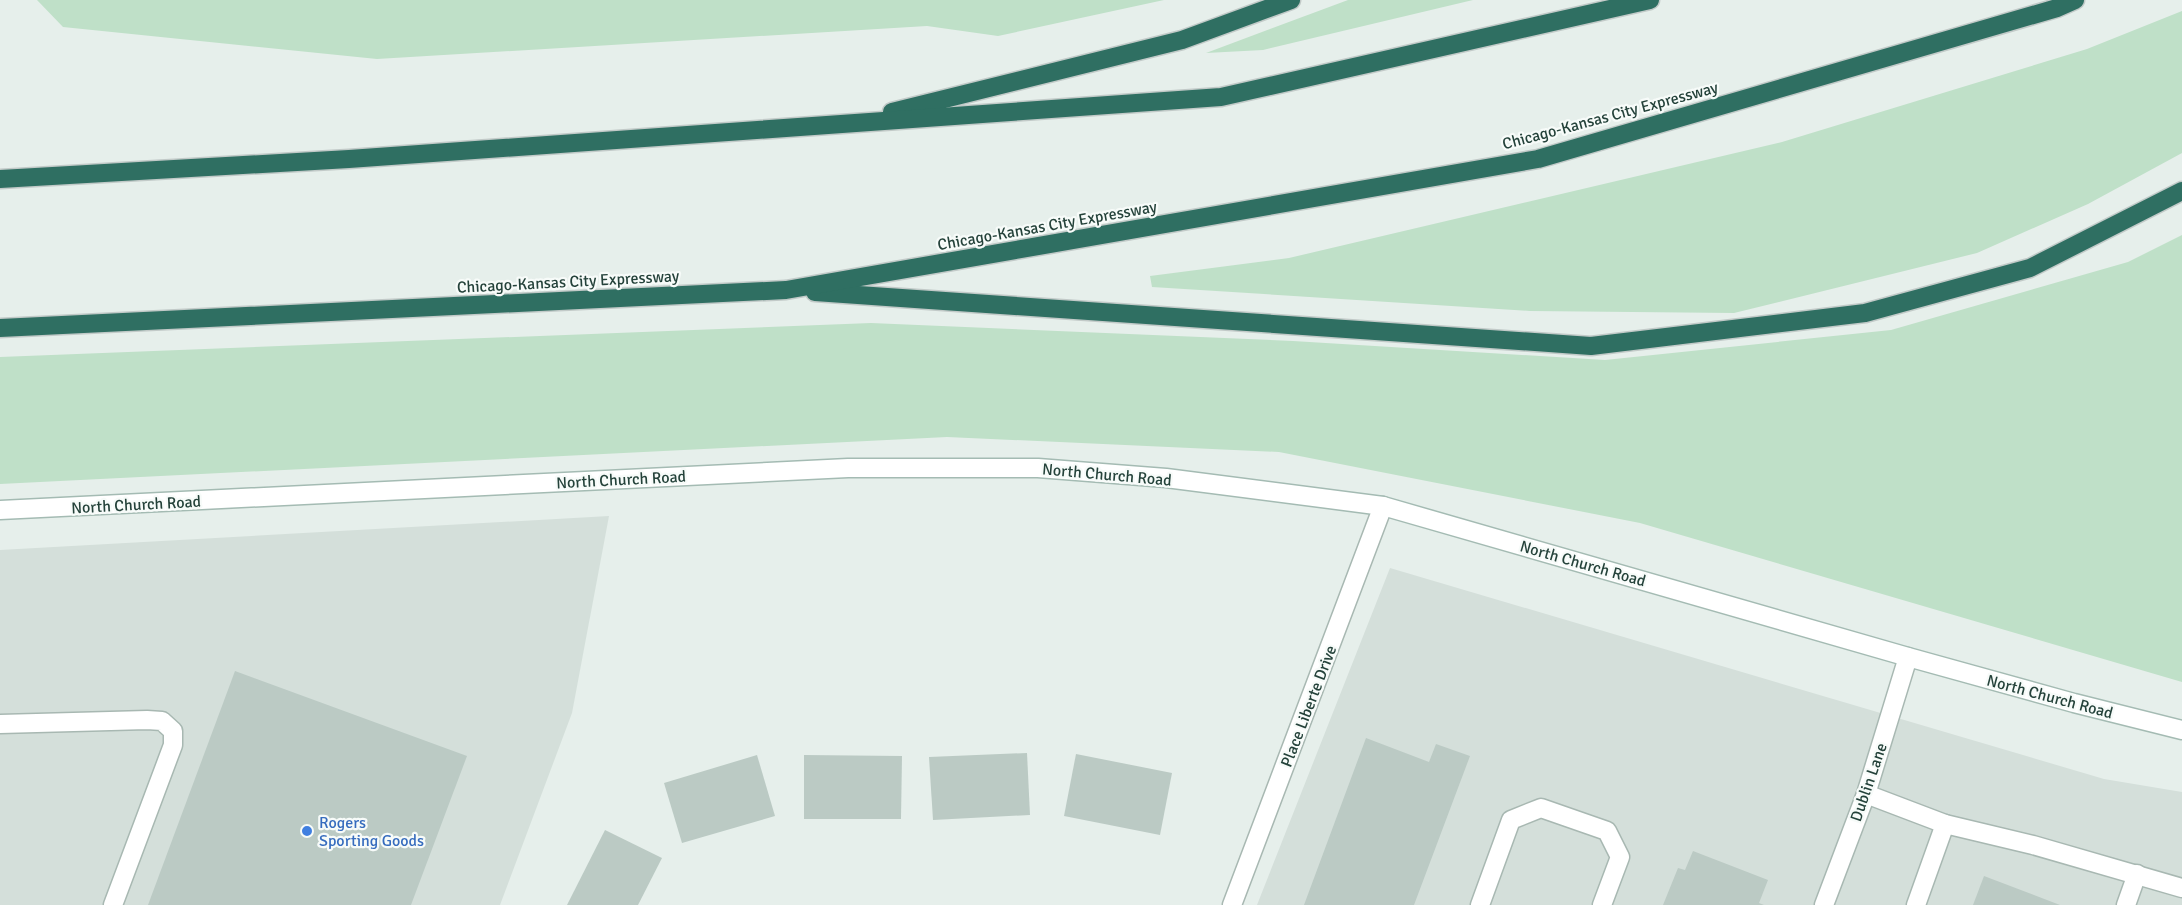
<svg xmlns="http://www.w3.org/2000/svg" width="2182" height="905" font-family="Signika,sans-serif">
<style>
.built{fill:#d4dfda}
.green{fill:#bfe0c8}
.building{fill:#bbcac4}
.lines{fill:none;stroke-linecap:round;stroke-linejoin:round}
.lane-casing{stroke:#a8b8b2;stroke-width:21}
.street-casing{stroke:#a8b8b2;stroke-width:21}
.secondary-casing{stroke:#a4bbb3;stroke-width:21}
.highway-casing{stroke:#c2cac8;stroke-width:21}
.lane{stroke:#fff;stroke-width:18}
.street{stroke:#fff;stroke-width:18}
.secondary{stroke:#fff;stroke-width:18}
.highway{stroke:#2f6f62;stroke-width:18}
.shop-dot{fill:#3f7fe0;stroke:#f7fbf9;stroke-width:2}
.labels{text-anchor:middle;stroke-width:4.5;stroke-linejoin:round;paint-order:stroke}
.street-label{font-size:16px;fill:#24423a;stroke:#f7fbf9}
.shop-label{font-size:16px;fill:#366cbe;stroke:#f7fbf9;text-anchor:start}
</style>
<rect width="100%" height="100%" fill="#e6efeb"/>
<g class="built">
<polygon points="609,516 572,713 500,905 0,905 0,550"/>
<polygon points="1390,568 2104,779 2182,792 2182,905 1257,905"/>
</g>
<g class="green">
<polygon points="37,0 1164,0 998,36 927,26 377,59 63,27"/>
<polygon points="1348,0 1473,0 1263,50 1206,53"/>
<polygon points="2182,11 2182,153 2088,204 1977,253 1734,313 1530,311 1152,287 1150,276 1289,258 1782,142 2087,49"/>
<polygon points="2182,235 2182,682 1640,523 1279,452 947,437 0,484 0,357 871,323 1293,341 1605,360 1891,330 2128,262"/>
</g>
<g class="building">
<polygon points="235,671 467,756 411,905 148,905"/>
<polygon points="1366,738 1429,762 1436,744 1470,756 1414,905 1304,905"/>
<polygon points="1027,753 1030,815 933,820 929,757"/>
<polygon points="1076,754 1172,773 1160,835 1064,816"/>
<polygon points="757,755 775,816 682,843 664,783"/>
<polygon points="804,755 902,756 901,819 804,819"/>
<polygon points="605,830 662,858 638,905 567,905"/>
<polygon points="1693,851 1768,880 1759,903 1764,905 1663,905 1678,868 1685,870"/>
<polygon points="1984,876 2060,905 1973,905"/>
</g>
<g class="lines">
<g class="lane-casing">
<g id="lane">
<polyline points="0,724 147,720 162,721 173,731 173,745 113,905"/>
<polyline points="1866,794 1945,824 2033,845 2182,888"/>
<polyline points="1480,905 1511,820 1541,808 1607,831 1620,857 1602,905"/>
<polyline points="1916,905 1945,824"/>
<polyline points="2126,905 2137,874"/>
</g>
</g>
<g class="street-casing">
<g id="street">
<polyline points="1232,905 1383,506"/>
<polyline points="1824,905 1866,794 1908,657"/>
</g>
</g>
<g class="secondary-casing">
<polyline id="secondary" points="0,510 848,468 1038,468 1166,478 1383,506 1908,657 2074,703 2182,730"/>
</g>
<g class="highway-casing">
<g id="highway">
<polyline points="892,112 1182,40 1291,0"/>
<polyline points="0,179 349,159 1221,97 1650,0"/>
<polyline points="815,292 1591,346 1865,313 2030,268 2182,191"/>
<polyline points="0,328 786,290 1538,159 2057,8 2075,0"/>
</g>
</g>
<use href="#lane" class="lane"/>
<use href="#street" class="street"/>
<use href="#secondary" class="secondary"/>
<use href="#highway" class="highway"/>
</g>
<circle class="shop-dot" cx="307" cy="831" r="6"/>
<g class="labels">
<g class="street-label">
<text transform="translate(1610 115) rotate(-15)" y="6">Chicago-Kansas City Expressway</text>
<text transform="translate(1047 225) rotate(-10)" y="6">Chicago-Kansas City Expressway</text>
<text transform="translate(568 281) rotate(-3)" y="6">Chicago-Kansas City Expressway</text>
<text transform="translate(1107 474) rotate(5)" y="6">North Church Road</text>
<text transform="translate(621 479) rotate(-3)" y="6">North Church Road</text>
<text transform="translate(136 504) rotate(-3)" y="6">North Church Road</text>
<text transform="translate(1583 563) rotate(16)" y="6">North Church Road</text>
<text transform="translate(2050 696) rotate(15)" y="6">North Church Road</text>
<text transform="translate(1308 706) rotate(-69)" y="6">Place Liberte Drive</text>
<text transform="translate(1868 782) rotate(-71)" y="6">Dublin Lane</text>
</g>
<g class="shop-label">
<text x="319" y="828">Rogers<tspan x="319" dy="18">Sporting Goods</tspan></text>
</g>
</g>
</svg>
